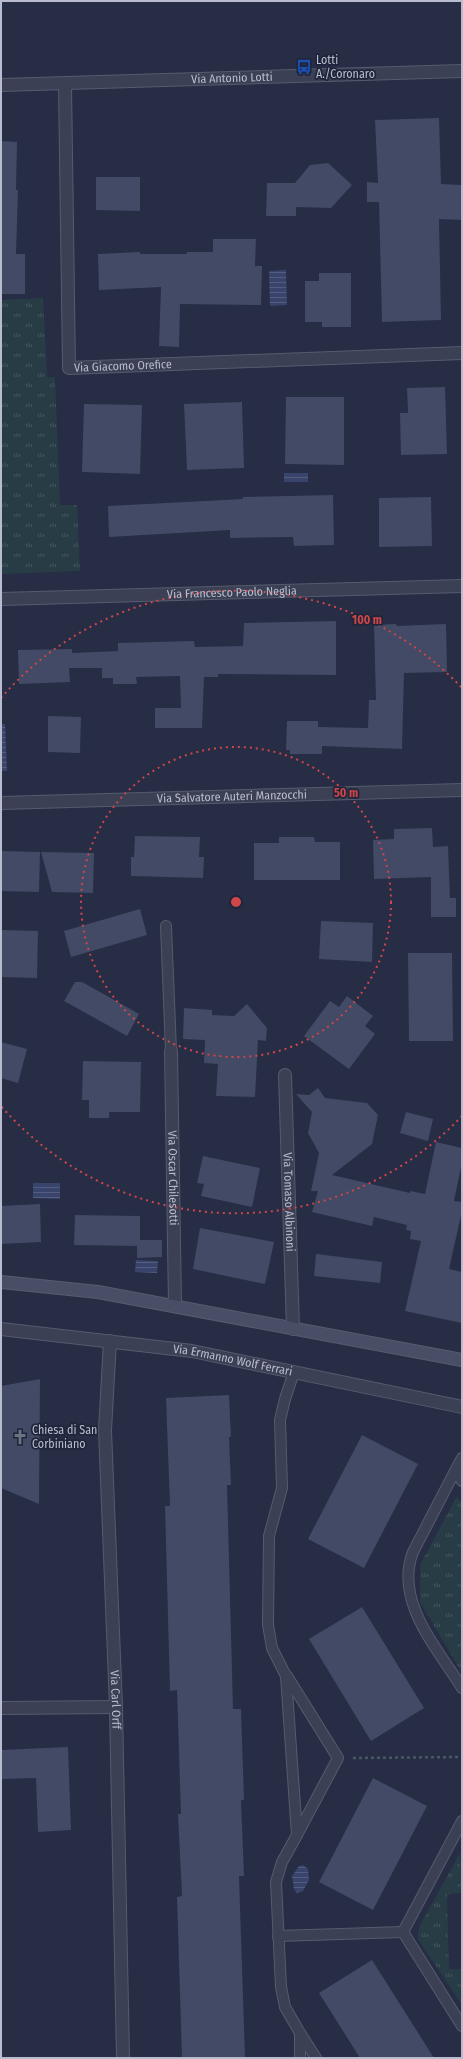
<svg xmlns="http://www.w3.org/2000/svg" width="463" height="2059" font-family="'Fira Sans Condensed',sans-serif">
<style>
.grass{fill:url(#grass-tufts)}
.water{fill:url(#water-rules)}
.building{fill:#424a65}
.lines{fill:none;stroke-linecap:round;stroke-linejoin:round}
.lane-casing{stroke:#565b6f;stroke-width:12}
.street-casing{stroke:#565b6f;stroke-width:14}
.secondary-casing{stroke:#565b6f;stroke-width:14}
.path{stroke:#475962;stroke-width:2.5;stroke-dasharray:3 3;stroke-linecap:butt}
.lane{stroke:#3b4054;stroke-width:10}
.street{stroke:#3b4054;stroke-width:12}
.secondary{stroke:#494e67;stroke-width:12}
.ring{fill:none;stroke:#d04649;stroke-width:2;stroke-dasharray:2 4}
.labels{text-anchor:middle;stroke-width:3.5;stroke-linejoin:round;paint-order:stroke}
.poi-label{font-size:12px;fill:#b8bcce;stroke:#1f253a;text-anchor:start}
.street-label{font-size:12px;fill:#b8bcce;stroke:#1f253a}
.centre{fill:#d04649;stroke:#1f253a;stroke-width:2}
.ring-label{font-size:12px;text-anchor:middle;font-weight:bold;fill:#d04649;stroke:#1f253a;stroke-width:3.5;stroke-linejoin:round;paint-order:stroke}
</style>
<defs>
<pattern id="grass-tufts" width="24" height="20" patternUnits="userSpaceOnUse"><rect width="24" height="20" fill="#283c46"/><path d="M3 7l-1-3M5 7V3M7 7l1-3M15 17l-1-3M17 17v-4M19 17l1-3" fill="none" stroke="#455660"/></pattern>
<pattern id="water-rules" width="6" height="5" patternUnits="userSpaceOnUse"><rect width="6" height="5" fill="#39446c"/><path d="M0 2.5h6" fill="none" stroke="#545d80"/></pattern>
</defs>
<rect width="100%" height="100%" fill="#262d45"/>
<g class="grass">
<polygon points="43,298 47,377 55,377 60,505 77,505 80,571 1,574 1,300"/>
<polygon points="457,1496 462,1504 462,1673 420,1602 420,1565"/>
<polygon points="460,1853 462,1893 447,1894 449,1969 462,1969 462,2005 418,1939 419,1927"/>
</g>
<g class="water">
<polygon points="286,270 287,305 270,306 269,271"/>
<rect x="284" y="473" width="24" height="9"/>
<polygon points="1,724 5,724 7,771 1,771"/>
<polygon points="33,1183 60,1183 60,1199 33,1198"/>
<polygon points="136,1260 158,1261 157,1273 135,1272"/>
<polygon points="303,1865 308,1869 309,1880 303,1891 297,1893 294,1889 292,1876 299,1866"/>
</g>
<g class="building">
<polygon points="439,118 441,184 462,185 462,220 439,219 441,320 382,322 379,202 367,202 367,182 378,183 375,120"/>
<polygon points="1,141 17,142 16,190 18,190 16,254 25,254 25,294 1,294"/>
<polygon points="328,163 352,185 331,208 296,207 296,216 266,216 267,183 295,183 310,165"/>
<polygon points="96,177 140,177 140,211 96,210"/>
<polygon points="213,239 256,239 255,266 262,266 261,305 180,304 179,347 159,346 161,287 99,290 98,254 140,252 140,254 187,254 187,252 213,252"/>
<polygon points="319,273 351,273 351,327 322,327 322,322 305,322 305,281 319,281"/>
<polygon points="445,387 447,454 401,455 400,413 408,413 407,388"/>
<polygon points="286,397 344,397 344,465 285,464"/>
<polygon points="242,402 244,468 187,470 184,404"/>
<polygon points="84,404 142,405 140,474 82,472"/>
<polygon points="333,495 334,545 294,546 293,537 230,538 230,530 109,537 108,506 243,499 243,497"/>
<polygon points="431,497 432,546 379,547 379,498"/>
<polygon points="336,621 336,675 218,674 218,677 204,677 202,728 155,728 155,708 181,708 180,676 136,677 137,684 113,684 113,678 102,678 102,668 69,668 70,682 19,684 18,650 72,649 72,653 118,651 118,643 194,641 195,647 243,646 244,623"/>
<polygon points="396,624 397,626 446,624 447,672 404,673 402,749 322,746 322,754 290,754 290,750 286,750 287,721 318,721 318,727 368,728 369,700 376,700 374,625"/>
<polygon points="48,716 81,717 80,753 48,752"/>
<polygon points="432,828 433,847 448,846 450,898 456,898 456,917 431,917 431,877 374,879 373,840 394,839 394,829"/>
<polygon points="135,836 200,837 199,857 204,857 203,878 131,876 131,857 134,857"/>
<polygon points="279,837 314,837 315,842 340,842 340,880 254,880 254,843 279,843"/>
<polygon points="1,851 40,852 39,892 1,891"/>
<polygon points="41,852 94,853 93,893 52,892"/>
<polygon points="140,909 147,935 71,957 64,931"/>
<polygon points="321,921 373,923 372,962 319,959"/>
<polygon points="1,930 38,931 37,978 1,977"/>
<polygon points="408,953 452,953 453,1041 409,1041"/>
<polygon points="75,982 82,982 139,1014 127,1036 64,1001"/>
<polygon points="347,996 373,1016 365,1026 375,1034 349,1069 304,1036 330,1001 339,1007"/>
<polygon points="247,1004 267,1028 266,1041 258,1040 255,1097 216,1096 218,1064 204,1063 205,1040 183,1039 184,1008 212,1010 212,1015 234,1016"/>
<polygon points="1,1042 27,1049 18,1083 1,1078"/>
<polygon points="83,1061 141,1062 140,1112 109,1112 109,1118 89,1118 89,1100 82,1100"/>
<polygon points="318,1088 325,1098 367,1103 378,1115 372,1144 332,1175 410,1193 410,1191 425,1194 436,1142 462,1148 462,1162 454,1201 462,1202 462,1211 449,1269 462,1272 462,1323 405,1311 421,1241 410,1239 411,1231 406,1230 407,1225 374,1217 372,1226 312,1212 318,1191 311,1191 319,1153 308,1133 312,1112 296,1094 309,1095"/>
<polygon points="406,1112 433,1119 428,1141 400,1133"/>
<polygon points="203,1156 260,1168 252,1207 201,1196 204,1184 197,1183"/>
<polygon points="40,1204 41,1242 1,1244 1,1206"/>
<polygon points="75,1215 140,1216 140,1240 162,1240 162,1257 137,1258 137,1246 74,1245"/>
<polygon points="200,1228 274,1242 265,1284 193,1269"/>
<polygon points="316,1254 382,1262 380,1283 314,1276"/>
<polygon points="40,1379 39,1504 1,1488 1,1386"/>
<polygon points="229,1395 231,1437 229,1437 231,1485 227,1485 233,1709 241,1709 244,1800 241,1800 244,1876 239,1876 245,2058 182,2058 177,1897 182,1896 178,1814 181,1814 177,1690 170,1691 165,1506 170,1506 166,1398"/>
<polygon points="362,1435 418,1464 364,1568 308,1539"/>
<polygon points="362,1607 424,1708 371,1741 309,1639"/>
<polygon points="68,1747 71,1830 38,1832 36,1778 1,1779 1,1750"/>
<polygon points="373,1778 427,1806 373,1910 319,1882"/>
<polygon points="372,1960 434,2058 360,2058 319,1993"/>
</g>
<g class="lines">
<g class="lane-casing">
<g id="lane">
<polyline points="166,926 171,1051"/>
<polyline points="294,1372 285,1399 280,1420 282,1488 269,1536 268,1625 272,1648 286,1676 297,1835 282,1862 276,1882 281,1987 285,2007 300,2033 300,2058"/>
<polyline points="462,1458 455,1471 462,1481"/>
<path d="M455 1471 413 1552C394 1601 437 1648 462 1688"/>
<polyline points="287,1676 338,1758 297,1835"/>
<polyline points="403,1932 462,1821"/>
<polyline points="403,1932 462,2026"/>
<polyline points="278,1936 403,1932"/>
<polyline points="300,2033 316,2058"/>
</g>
</g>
<g class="street-casing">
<g id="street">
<path id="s1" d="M65 84 69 368 462 353"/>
<path id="s2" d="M1 85 462 71"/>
<path id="s3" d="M1 599 462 586"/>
<path id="s4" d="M1 803 462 790"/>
<path id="s5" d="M171 1051 175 1306"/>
<path id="s6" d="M285 1075 293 1329"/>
<path id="s7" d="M1 1329 192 1351 462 1407"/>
<path id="s8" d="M110 1341 105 1430 116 1707 123 2058"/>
<polyline points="1,1708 116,1707"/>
</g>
</g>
<g class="secondary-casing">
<polyline id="secondary" points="1,1282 98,1292 462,1360"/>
</g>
<polyline class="path" points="353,1758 462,1757"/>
<use href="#lane" class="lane"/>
<use href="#street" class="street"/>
<use href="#secondary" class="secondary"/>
</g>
<g class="ring">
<circle cx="236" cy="902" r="155"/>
<path d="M462 1116A311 311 0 0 1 1 1106M1 698A311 311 0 0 1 462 688"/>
</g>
<defs>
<g id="bus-bare" transform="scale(1.2)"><path d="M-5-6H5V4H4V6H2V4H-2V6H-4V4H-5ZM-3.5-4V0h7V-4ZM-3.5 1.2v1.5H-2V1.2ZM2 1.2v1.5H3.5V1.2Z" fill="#1a4fb4" stroke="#1f253a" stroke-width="2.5" paint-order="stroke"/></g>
<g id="church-bare" transform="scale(1.2)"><path d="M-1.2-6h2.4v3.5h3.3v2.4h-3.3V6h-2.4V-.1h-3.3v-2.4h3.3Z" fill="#6b7280" stroke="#1f253a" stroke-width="2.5" paint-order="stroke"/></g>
</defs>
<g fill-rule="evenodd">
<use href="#bus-bare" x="304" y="67"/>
<use href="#church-bare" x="20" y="1437"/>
</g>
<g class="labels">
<g class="poi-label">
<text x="316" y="64">Lotti<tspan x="316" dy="14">A./Coronaro</tspan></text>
<text x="32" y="1434">Chiesa di San<tspan x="32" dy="14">Corbiniano</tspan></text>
</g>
<g class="street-label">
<text dy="4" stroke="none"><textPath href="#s2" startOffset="231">Via Antonio Lotti</textPath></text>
<text dy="4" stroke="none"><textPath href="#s1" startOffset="338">Via Giacomo Orefice</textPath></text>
<text dy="4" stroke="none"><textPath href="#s3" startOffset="231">Via Francesco Paolo Neglia</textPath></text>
<text dy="4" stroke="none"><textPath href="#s4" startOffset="231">Via Salvatore Auteri Manzocchi</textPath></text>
<text dy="4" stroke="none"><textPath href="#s5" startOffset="127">Via Oscar Chilesotti</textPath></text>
<text dy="4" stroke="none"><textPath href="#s6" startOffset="127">Via Tomaso Albinoni</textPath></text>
<text dy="4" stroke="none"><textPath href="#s7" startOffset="234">Via Ermanno Wolf Ferrari</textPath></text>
<text dy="4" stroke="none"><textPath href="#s8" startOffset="359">Via Carl Orff</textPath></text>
</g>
</g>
<circle cx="236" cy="902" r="6" class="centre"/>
<g class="ring-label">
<text x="367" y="624">100 m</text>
<text x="346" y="797">50 m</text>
</g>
<rect width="463" height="2059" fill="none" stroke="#b8bcce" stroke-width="4"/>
</svg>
